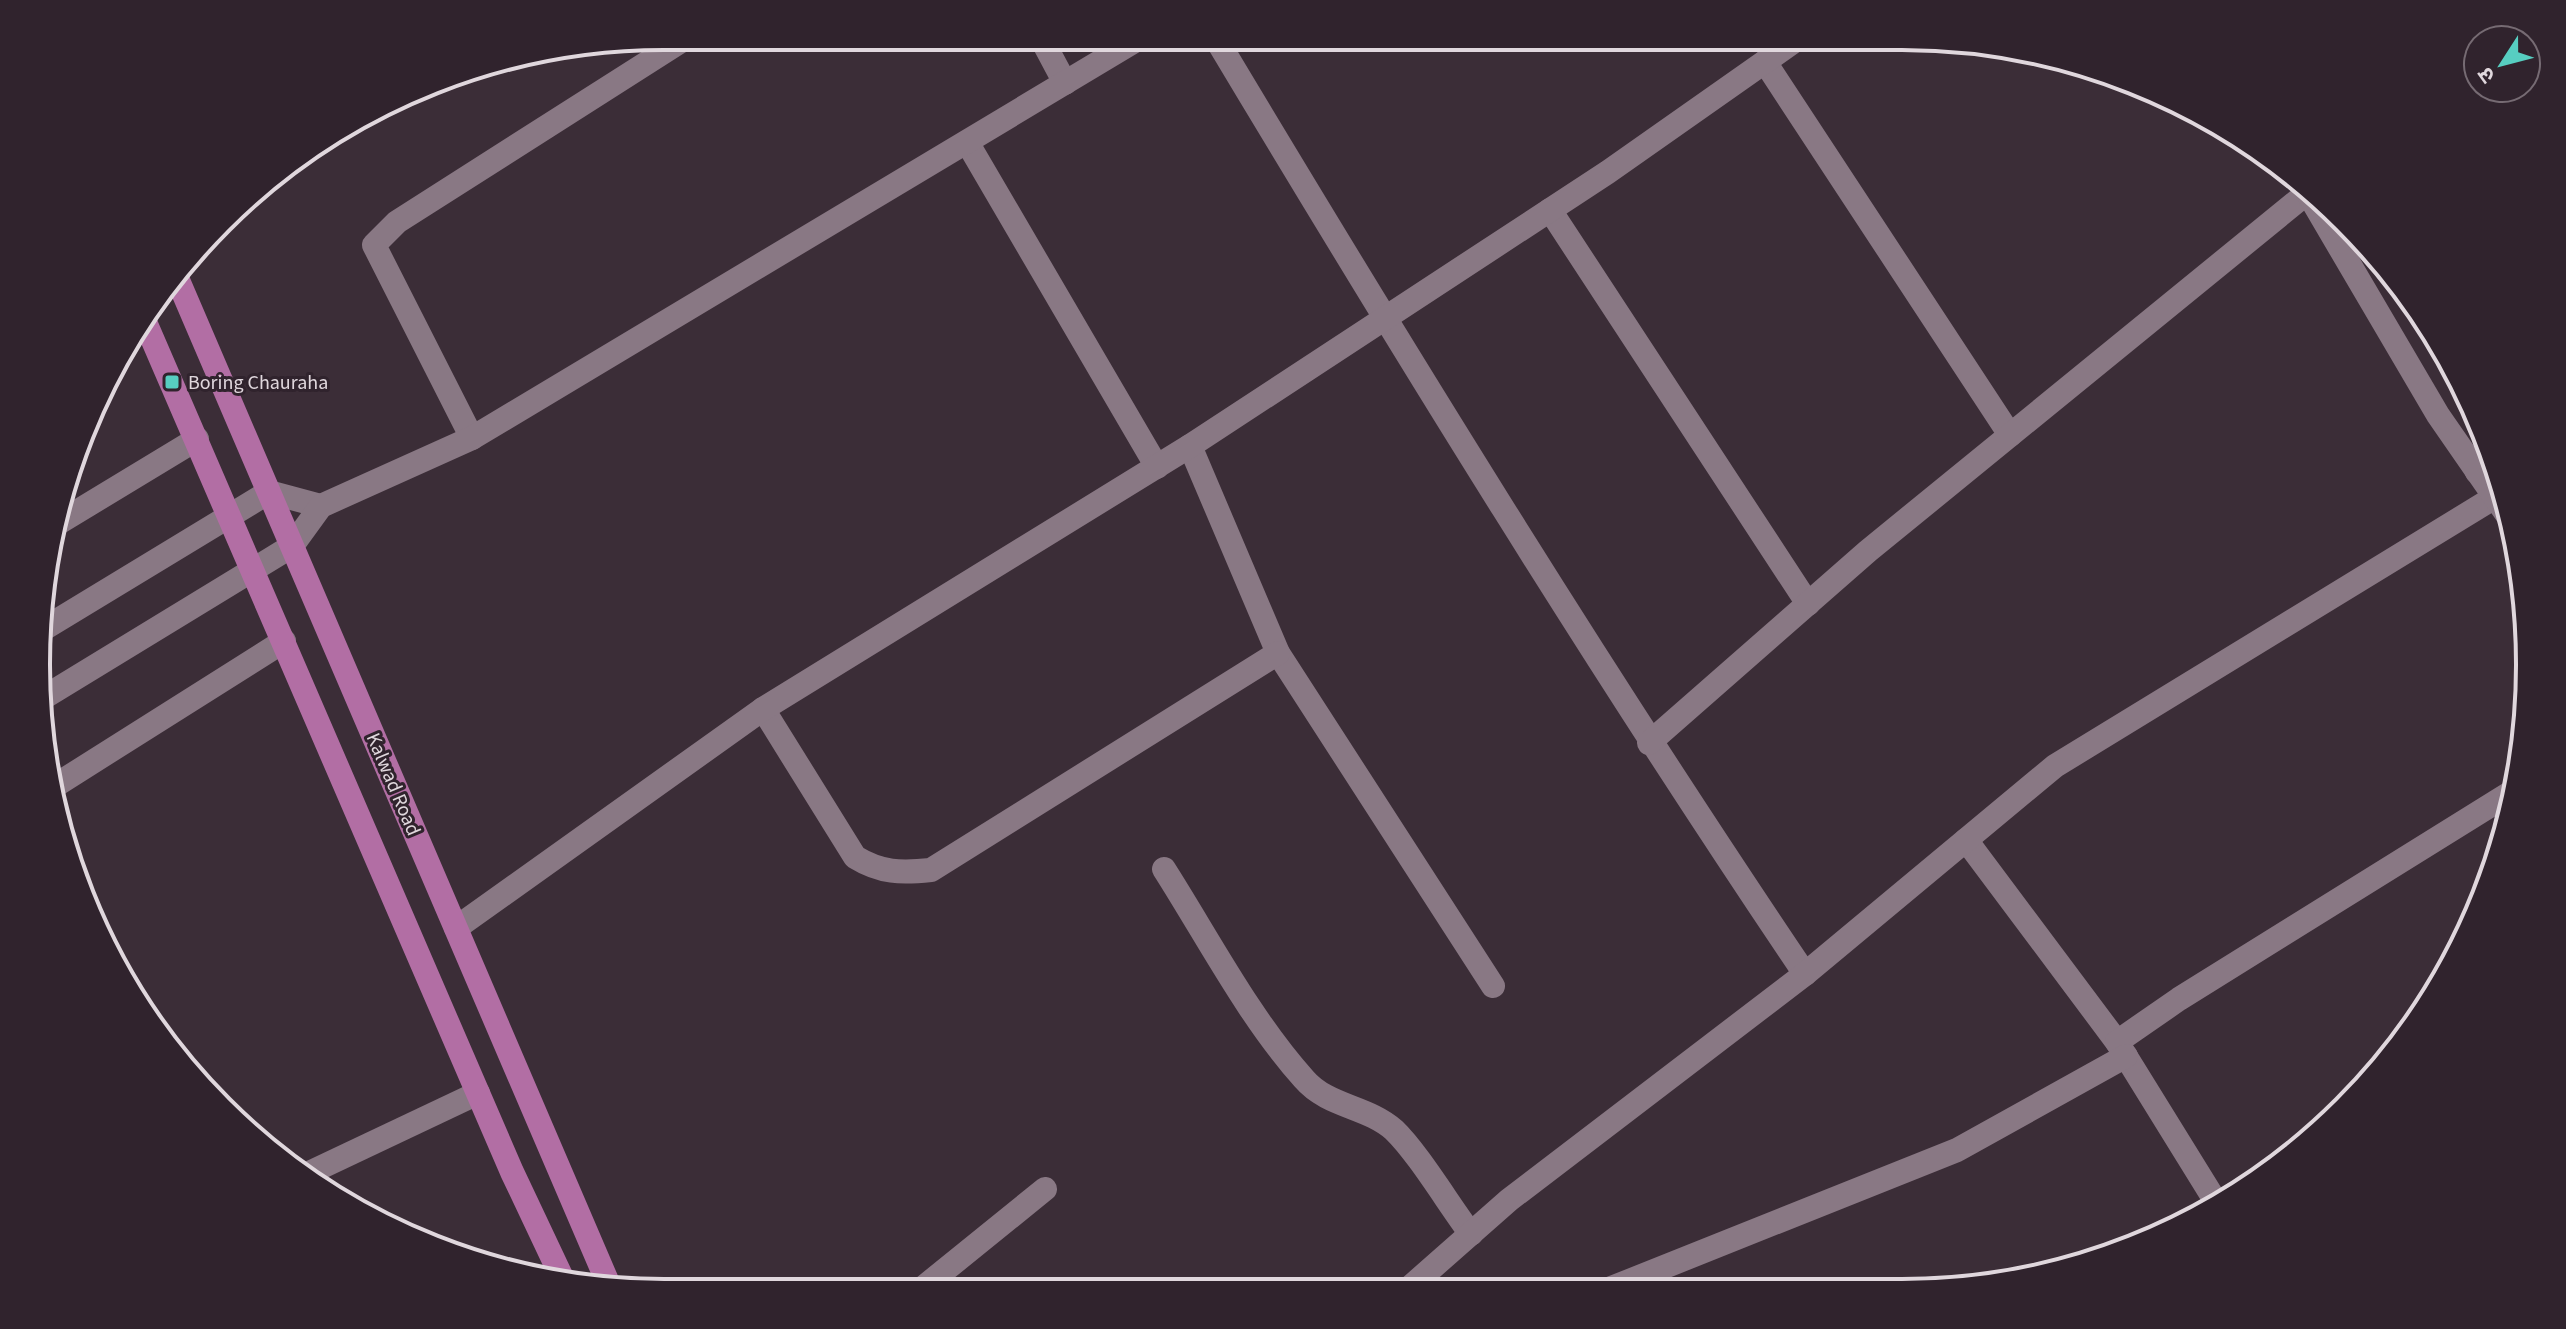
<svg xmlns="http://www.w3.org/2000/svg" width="2566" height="1329" font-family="'Source Sans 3','Noto Sans Devanagari',sans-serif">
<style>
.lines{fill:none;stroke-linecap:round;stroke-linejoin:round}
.minor{stroke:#897884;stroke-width:24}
.tertiary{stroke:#897884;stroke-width:24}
.primary{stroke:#b26ea4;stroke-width:24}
.poi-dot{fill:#57cec1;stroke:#30232d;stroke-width:3}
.labels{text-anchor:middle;stroke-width:6;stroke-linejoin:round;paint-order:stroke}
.poi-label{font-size:20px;fill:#e0d7dd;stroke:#30232d;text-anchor:start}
.street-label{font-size:20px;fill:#e0d7dd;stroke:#30232d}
.rim{fill:none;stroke:#e0d7dd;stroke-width:4}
</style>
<rect width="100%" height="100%" fill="#3b2d37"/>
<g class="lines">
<g class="minor">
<polyline points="1040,36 1065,83"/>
<path d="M1215 37C1405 354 1598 667 1805 974"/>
<polyline points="1765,62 2010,435"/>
<polyline points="967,142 1157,467"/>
<polyline points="1550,210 1808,604"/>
<polyline points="472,438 374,245 397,222 689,36"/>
<polyline points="1190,446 1278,653 1493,986"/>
<polyline points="2477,472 2496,461"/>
<polyline points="55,525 197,439"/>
<path d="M763 709 855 857C881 873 901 873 931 870L1278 653"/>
<polyline points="1649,743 1868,551 2307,193"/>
<polyline points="56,785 284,641"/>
<polyline points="1966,840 2117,1042"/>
<path d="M1164 869C1208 938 1250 1019 1304 1079 1328 1107 1367 1106 1394 1130 1418 1153 1449 1205 1471 1234"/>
<polyline points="456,928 763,709 1190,446 1608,172 1800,37"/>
<polyline points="309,1173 478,1093"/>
<polyline points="2216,1202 2117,1042 2179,999 2515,790"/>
<polyline points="1408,1289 1509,1200 1805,974 2055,766 2495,497"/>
<polyline points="1609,1289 1957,1150 2126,1056"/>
<polyline points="919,1291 1045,1189"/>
</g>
<g class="tertiary">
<polyline points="2300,180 2438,415 2510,519"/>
<polyline points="45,628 269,492 321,506"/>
<polyline points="38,701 292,546 321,506 472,438 1143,36"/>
</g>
<g class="primary">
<polyline points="177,278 611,1290"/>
<polyline points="142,315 512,1172 564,1282"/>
</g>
</g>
<rect class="poi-dot" x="164" y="374" width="16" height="16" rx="4"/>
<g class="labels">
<g class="poi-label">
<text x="188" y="389">Boring Chauraha</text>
</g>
<g class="street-label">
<text transform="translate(394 784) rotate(67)" y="7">Kalwad Road</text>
</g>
</g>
<path d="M0 0H2566V1329H0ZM664 50H1902A614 614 0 0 1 2516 664V665A614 614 0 0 1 1902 1279H664A614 614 0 0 1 50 665V664A614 614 0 0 1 664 50Z" fill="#30232d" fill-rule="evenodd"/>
<path class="rim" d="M664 50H1902A614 614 0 0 1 2516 664V665A614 614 0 0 1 1902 1279H664A614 614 0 0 1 50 665V664A614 614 0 0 1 664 50Z"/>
<g transform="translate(2502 64) rotate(234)"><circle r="38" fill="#30232d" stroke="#766b73" stroke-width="2"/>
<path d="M0-6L14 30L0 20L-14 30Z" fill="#57cec1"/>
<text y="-12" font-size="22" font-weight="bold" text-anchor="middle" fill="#e0d7dd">उ</text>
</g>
</svg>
